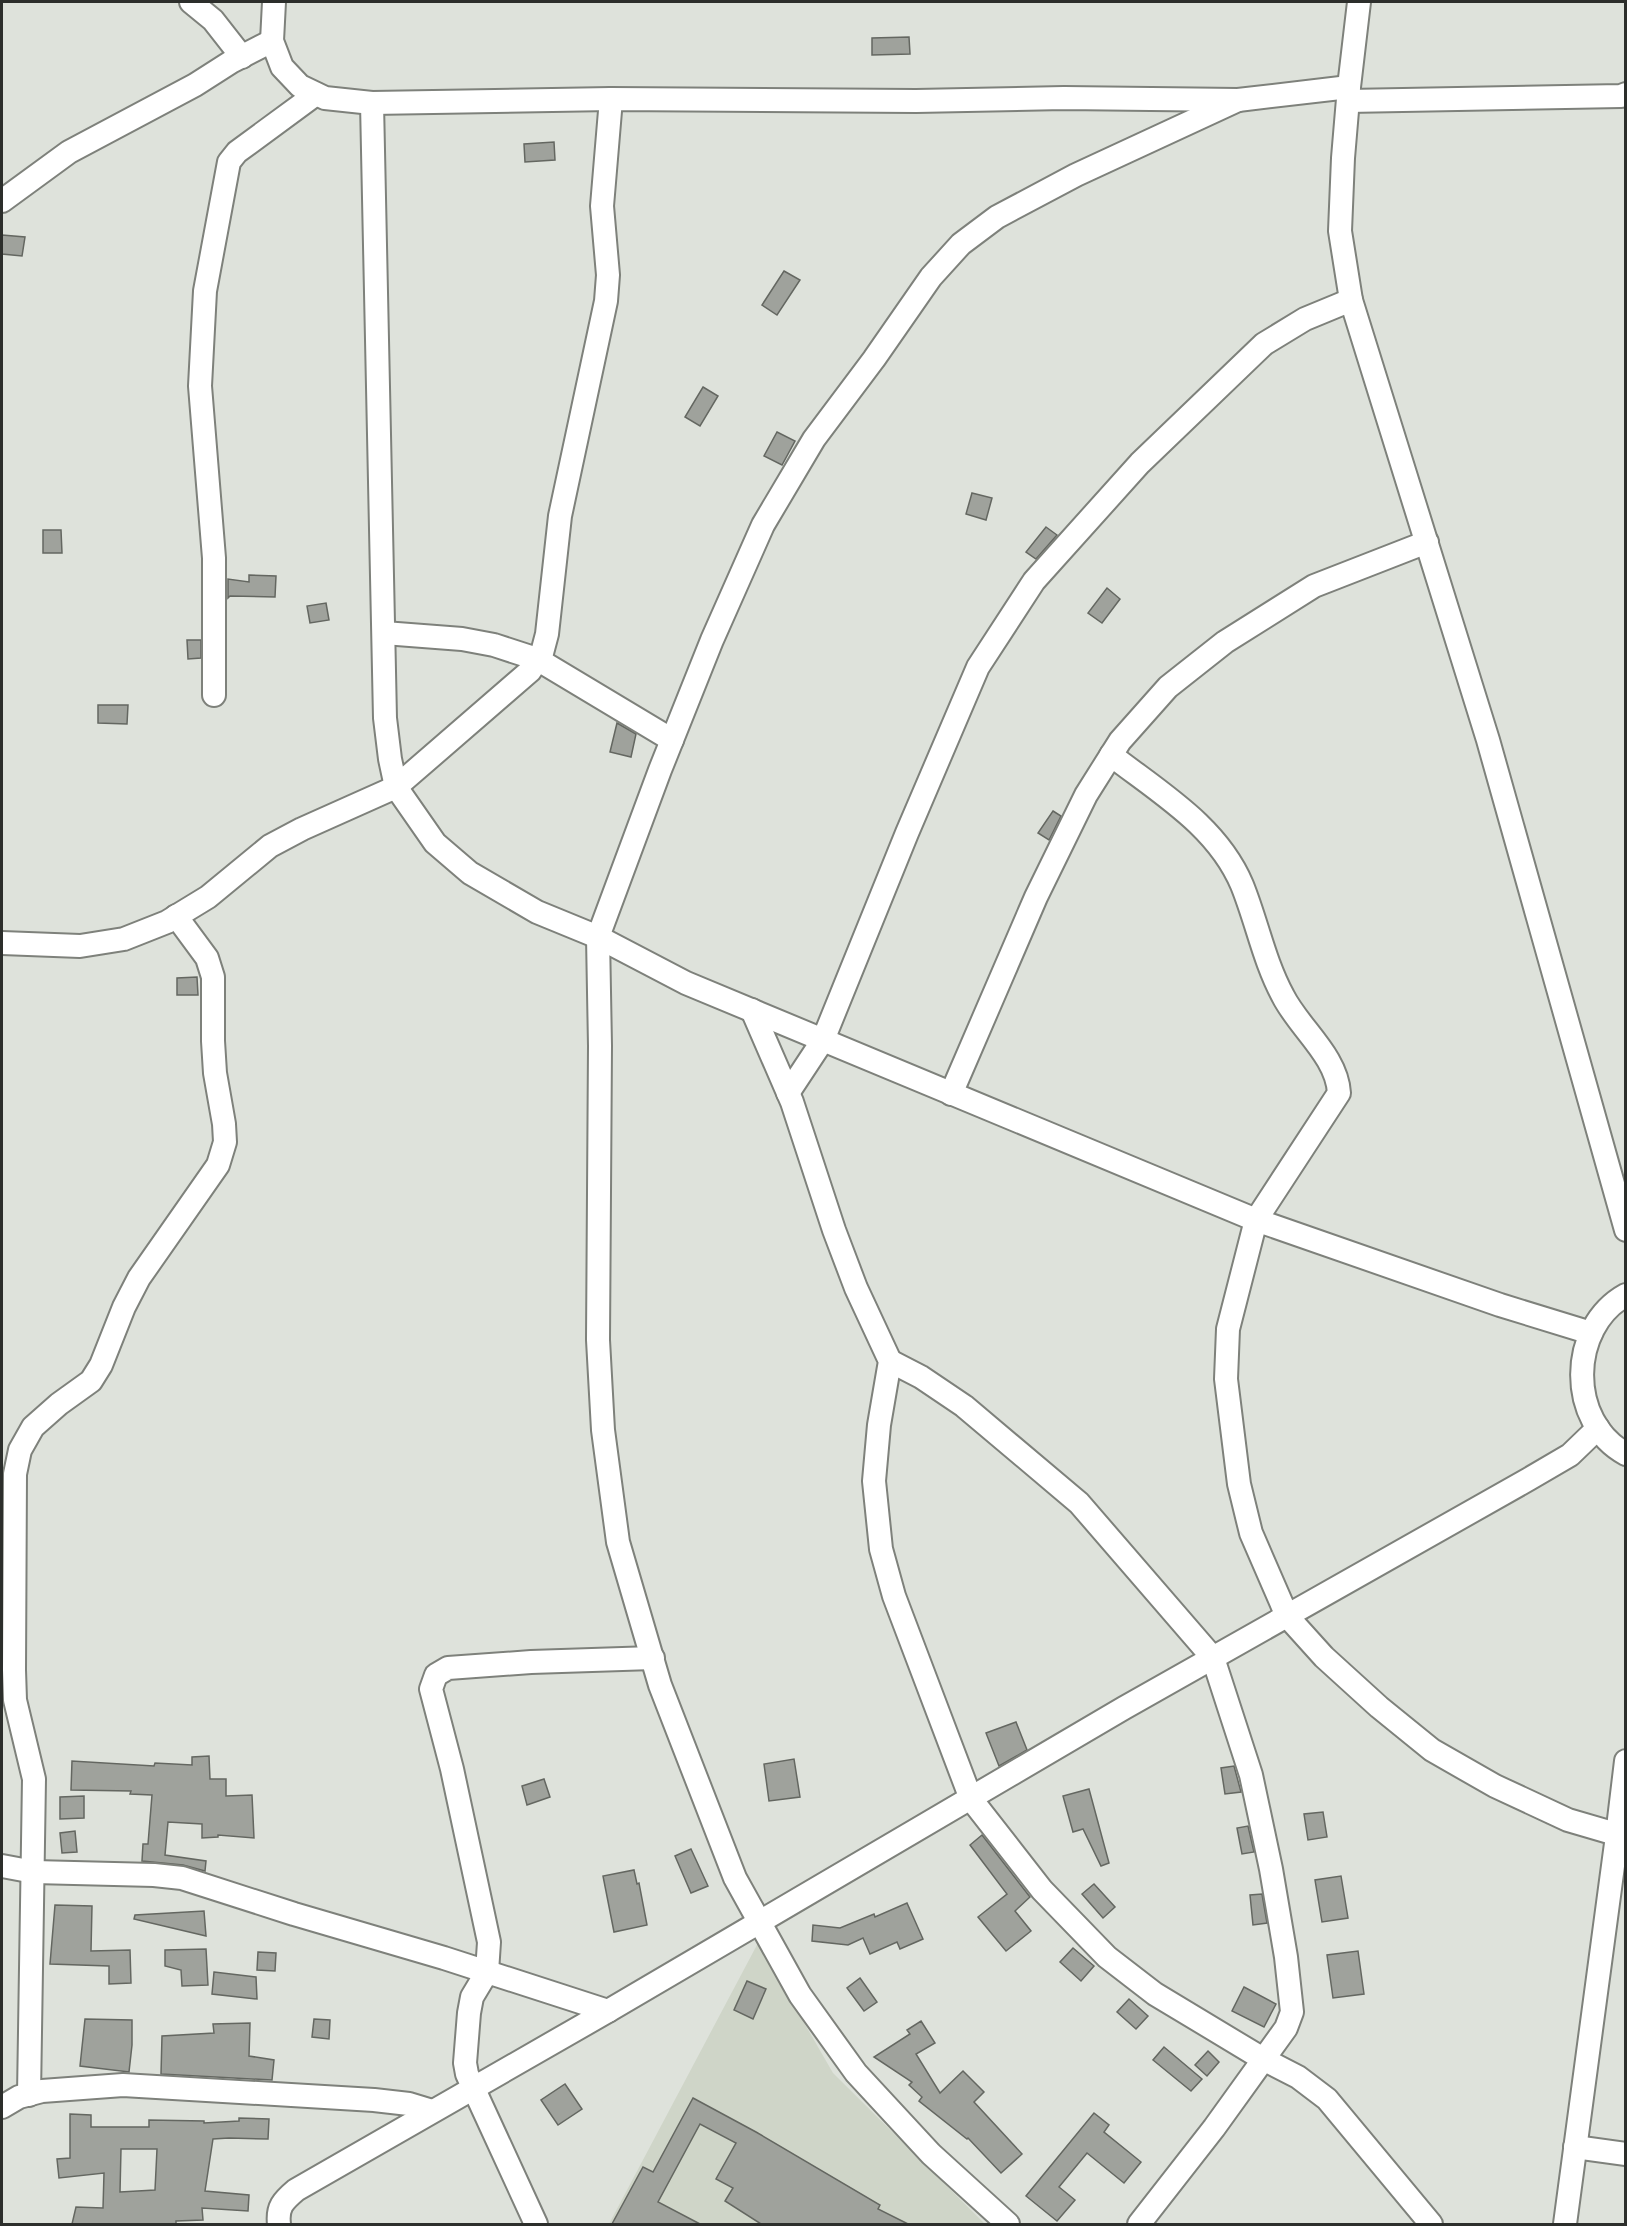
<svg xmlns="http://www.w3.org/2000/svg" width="1627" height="2226" font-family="'Archivo Narrow',sans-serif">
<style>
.built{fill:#cfd5c8}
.building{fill:#9fa29c;stroke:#646761;stroke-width:1.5;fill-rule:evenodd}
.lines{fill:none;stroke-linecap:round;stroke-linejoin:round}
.minor-casing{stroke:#7e817b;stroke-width:26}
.minor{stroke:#fff;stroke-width:22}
</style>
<rect width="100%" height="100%" fill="#dee2db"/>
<polygon class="built" points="758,1943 833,2073 985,2224 609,2224"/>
<g class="building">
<polygon points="909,37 910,54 872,55 872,38"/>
<polygon points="554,142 555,160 525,162 524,144"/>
<polygon points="2,235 25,237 22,256 2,254"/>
<polygon points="784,271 800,280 777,315 762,305"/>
<polygon points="703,387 718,396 700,426 685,417"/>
<polygon points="777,432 795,441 782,465 764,456"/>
<polygon points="972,493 992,498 986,520 966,514"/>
<polygon points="1046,527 1057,535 1036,559 1026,552"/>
<polygon points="43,530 61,530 62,553 43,553"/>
<polygon points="249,575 276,576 275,597 230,596 228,598 228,579 249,582"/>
<polygon points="1107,588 1120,599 1102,623 1088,613"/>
<polygon points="326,603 329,620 310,623 307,606"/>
<polygon points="187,640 201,640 201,658 188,659"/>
<polygon points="98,705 128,705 127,724 98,723"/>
<polygon points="617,723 636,734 631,757 610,752"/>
<polygon points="1053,811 1061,816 1049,840 1038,833"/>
<polygon points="197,977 198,995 177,995 177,978"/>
<polygon points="1016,1722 1027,1750 999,1766 986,1733"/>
<polygon points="209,1756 210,1779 226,1779 226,1796 252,1795 254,1838 218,1835 218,1837 202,1838 202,1824 168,1822 165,1855 206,1861 205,1871 183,1865 142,1861 143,1844 148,1844 152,1795 130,1794 131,1791 71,1790 72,1761 154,1766 155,1763 192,1765 192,1757"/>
<polygon points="794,1759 800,1797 769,1801 764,1764"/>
<polygon points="1234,1766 1241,1792 1225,1794 1221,1768"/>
<polygon points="544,1779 550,1797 527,1805 522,1786"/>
<polygon points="1089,1789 1109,1863 1101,1866 1083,1829 1073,1832 1063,1796"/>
<polygon points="84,1796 84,1818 60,1819 60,1797"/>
<polygon points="1323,1812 1327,1837 1308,1840 1304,1814"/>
<polygon points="1248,1826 1254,1852 1242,1854 1237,1828"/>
<polygon points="75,1831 77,1852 62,1853 60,1833"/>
<polygon points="982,1835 1030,1897 1015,1911 1031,1931 1006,1951 978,1917 1007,1894 970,1845"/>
<polygon points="691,1849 708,1886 691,1893 675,1856"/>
<polygon points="634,1870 637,1884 639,1883 647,1925 614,1932 603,1876"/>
<polygon points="1341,1876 1348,1918 1322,1922 1315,1880"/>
<polygon points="1094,1884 1115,1907 1103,1918 1082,1894"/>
<polygon points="1262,1894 1267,1923 1253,1925 1250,1895"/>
<polygon points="907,1903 923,1939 900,1949 897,1942 870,1954 863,1938 848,1945 812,1941 813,1925 840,1928 874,1914 875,1917"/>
<polygon points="55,1905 92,1906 91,1951 130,1950 131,1983 109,1984 109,1966 50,1964"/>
<polygon points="204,1911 206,1936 134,1919 135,1915"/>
<polygon points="1073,1948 1094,1966 1081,1981 1060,1962"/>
<polygon points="206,1949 208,1985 182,1986 181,1970 165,1966 165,1950"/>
<polygon points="1358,1951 1364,1994 1333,1998 1327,1955"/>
<polygon points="258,1952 276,1953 275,1971 257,1970"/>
<polygon points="214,1972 256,1977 257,1999 212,1994"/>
<polygon points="860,1978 877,2002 864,2011 847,1988"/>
<polygon points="747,1981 766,1989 753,2019 734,2010"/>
<polygon points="1244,1987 1276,2004 1264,2027 1232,2011"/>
<polygon points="1129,1999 1148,2016 1136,2029 1117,2012"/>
<polygon points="85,2019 132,2020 132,2045 129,2072 80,2066"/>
<polygon points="314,2019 330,2020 329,2039 312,2037"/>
<polygon points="921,2021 935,2043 916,2054 940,2093 963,2071 984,2092 974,2102 1022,2154 1001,2173 968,2138 967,2139 919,2101 922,2097 909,2085 912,2082 874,2057 910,2034 907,2030"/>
<polygon points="250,2023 249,2056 274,2060 272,2080 161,2074 162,2036 214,2033 213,2024"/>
<polygon points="1164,2047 1202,2079 1191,2091 1153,2060"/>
<polygon points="1208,2051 1219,2062 1207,2076 1195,2065"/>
<polygon points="565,2084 582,2109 558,2125 541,2100"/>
<polygon points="693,2098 756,2132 880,2205 878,2209 908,2224 761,2224 725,2201 733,2188 716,2179 736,2143 700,2124 658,2202 700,2224 612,2224 643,2167 653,2172"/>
<polygon points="1094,2113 1109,2125 1104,2132 1141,2162 1124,2183 1087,2153 1059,2187 1075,2200 1057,2221 1026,2196"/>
<path d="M70 2114 91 2115V2127H149V2120L204 2121V2123L239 2121V2118L269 2119 268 2139 229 2138 213 2139 205 2191 249 2195 248 2211 202 2208 203 2220 176 2221V2224H72L76 2207 103 2208 104 2173 59 2178 57 2159 70 2158ZM121 2149H157L155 2190 120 2192Z"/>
</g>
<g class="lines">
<g class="minor-casing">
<g id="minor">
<polyline points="191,2 213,20 242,57"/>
<polyline points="274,2 272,41 282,67 300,86 325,98 372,103 611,99 916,101 1064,98 1238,100 1349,87"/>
<polyline points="1359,2 1349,87 1343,158 1340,231 1351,300 1488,740 1626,1230"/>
<polyline points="1348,101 1621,96 1626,94"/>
<polyline points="372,103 385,718 390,759 396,787 435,843 470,873 537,912 598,937 686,983 1256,1220 1500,1305 1591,1333"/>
<polyline points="2,201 69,152 195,85 231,62 272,41"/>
<polyline points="384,633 462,639 494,645 537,659 672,740"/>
<polyline points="214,695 214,558 200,386 205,291 229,162 237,152 316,94"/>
<path d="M1111 755C1160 793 1217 826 1242 885 1257 922 1264 961 1283 996 1299 1028 1337 1056 1339 1093L1256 1220 1228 1329 1226 1379 1239 1484 1251 1533 1287 1616 1324 1657 1379 1707 1432 1750 1495 1786 1568 1820 1626 1837"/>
<polyline points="2,943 80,946 124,939 167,922 208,897 270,846 302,829 396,787 530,671 542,653 547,634 560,516 606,301 608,275 602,206 611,99"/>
<polyline points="752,1010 792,1102 834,1230 856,1288 890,1361 879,1425 874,1481 881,1549 894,1596 971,1799 1042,1890 1107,1957 1155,1994 1263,2059 1298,2077 1327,2099 1431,2224"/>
<polyline points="788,1093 823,1040 907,833 978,667 1034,581 1140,463 1264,344 1305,319 1351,300"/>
<polyline points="951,1094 1036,897 1086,795 1120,741 1168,687 1225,642 1314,586 1427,542"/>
<path d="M1626 1295C1568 1327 1567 1422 1626 1454"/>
<polyline points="890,1361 921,1377 964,1406 1079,1503 1213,1658 1251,1775 1271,1869 1286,1957 1292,2012 1286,2028 1214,2128 1139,2224"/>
<polyline points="2,1866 34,1872 154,1875 182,1878 294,1914 444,1958 608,2011"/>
<polyline points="29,2095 34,1779 15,1700 14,1670 15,1474 20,1450 33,1427 59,1404 91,1381 101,1365 124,1307 139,1278 218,1165 225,1142 224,1124 215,1073 213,1041 213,977 207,958 176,916"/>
<polyline points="2,2107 19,2097 42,2091 123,2085 374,2100 409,2104 432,2111"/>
<polyline points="1575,2147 1626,2154"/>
<path d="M279 2224C277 2207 283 2201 296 2190L608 2011 1124 1708 1529 1479 1570 1455 1598 1428"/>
<polyline points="536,2224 467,2074 465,2063 469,2013 472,1997 487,1972 489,1942 452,1769 431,1689 436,1675 448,1668 531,1662 653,1658"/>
<polyline points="1008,2224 931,2154 856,2073 800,1995 735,1878 660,1685 618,1542 603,1430 598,1340 600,1046 598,937 660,770 712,640 763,525 814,439 874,359 931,277 961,244 997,217 1076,175 1238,100"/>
<polyline points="1565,2224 1617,1836 1626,1761"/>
</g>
</g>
<use href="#minor" class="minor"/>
</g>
<rect width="1627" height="2226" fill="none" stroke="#2c2e2b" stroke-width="6"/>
</svg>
